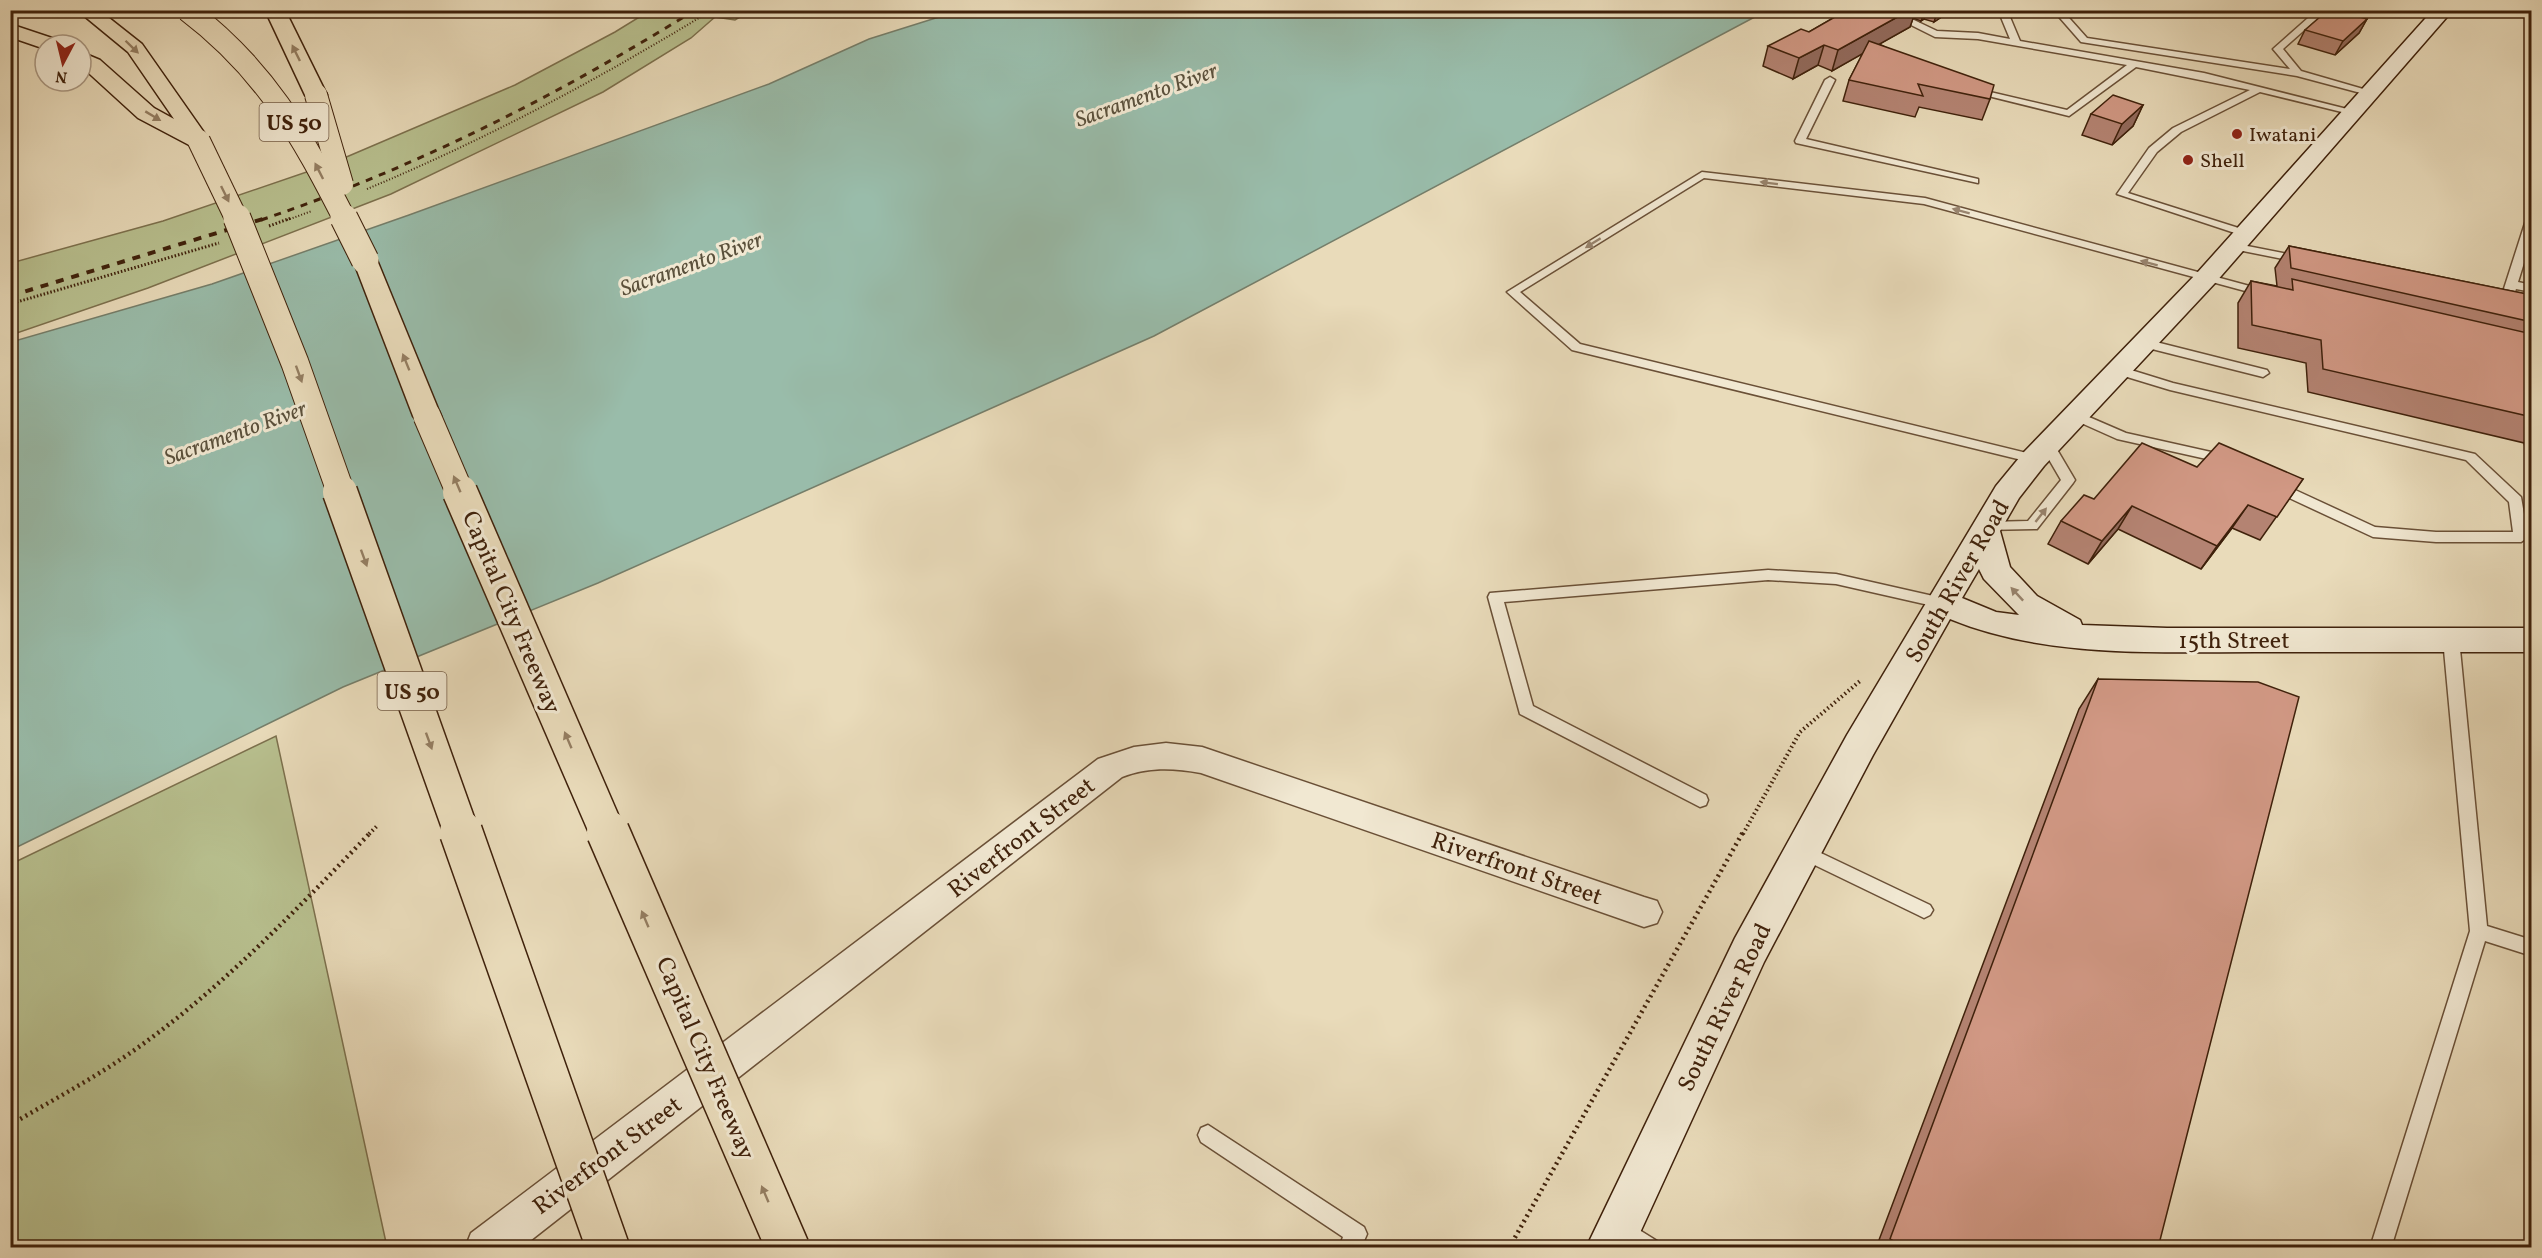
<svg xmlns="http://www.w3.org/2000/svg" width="2542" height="1258" font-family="Vollkorn,serif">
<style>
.green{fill:#b8c08f;stroke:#7c704d;stroke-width:1.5}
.water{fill:#99bcaa;stroke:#757e6a;stroke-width:1.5}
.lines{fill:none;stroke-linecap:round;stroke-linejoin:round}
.lane-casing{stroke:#6a5037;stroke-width:3}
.street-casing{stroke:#6a5037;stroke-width:3}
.secondary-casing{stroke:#3f210b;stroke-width:3}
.highway-casing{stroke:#3f210b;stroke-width:3}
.path-far3{stroke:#3f210b;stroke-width:2;stroke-dasharray:1 2;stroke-linecap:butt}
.path-far2{stroke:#3f210b;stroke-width:3;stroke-dasharray:1.5 2;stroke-linecap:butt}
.path-far1{stroke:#3f210b;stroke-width:4;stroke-dasharray:1.5 3;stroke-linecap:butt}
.path{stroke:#3f210b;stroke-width:4.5;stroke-dasharray:2 4;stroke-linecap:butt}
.lane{fill:#f1e8d2;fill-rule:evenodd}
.street{fill:#f1e8d2;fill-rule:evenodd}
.secondary{fill:#f1e8d2;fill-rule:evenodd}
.highway{fill:#e9dbba;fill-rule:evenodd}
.rail-far1{stroke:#3f210b;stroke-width:3;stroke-dasharray:7 7;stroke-linecap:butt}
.rail{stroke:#3f210b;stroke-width:4;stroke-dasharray:8 8;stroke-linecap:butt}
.highway-bridge-far3-casing{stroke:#3f210b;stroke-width:24;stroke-linecap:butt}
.highway-bridge-far2-casing{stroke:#3f210b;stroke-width:29;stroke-linecap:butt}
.highway-bridge-far1-casing{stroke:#3f210b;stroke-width:37;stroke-linecap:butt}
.highway-bridge-casing{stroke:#3f210b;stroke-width:45;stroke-linecap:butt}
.highway-bridge-far3{stroke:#e9dbba;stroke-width:22}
.highway-bridge-far2{stroke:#e9dbba;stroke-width:27}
.highway-bridge-far1{stroke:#e9dbba;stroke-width:34}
.highway-bridge{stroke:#e9dbba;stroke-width:42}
.wall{fill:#b48372;stroke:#3f210b;stroke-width:1.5}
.shaded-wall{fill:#926a5c;stroke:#3f210b;stroke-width:1.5}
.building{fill:#d19884;stroke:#3f210b;stroke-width:1.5}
.oneway{fill:#947e62}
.oneway2{fill:#98846e}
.poi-dot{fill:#8f2418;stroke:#f1e8d2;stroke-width:2}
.labels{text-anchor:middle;stroke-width:6;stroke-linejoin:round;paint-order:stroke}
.far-poi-label{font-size:20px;fill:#3f210b;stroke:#f1e8d2;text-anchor:start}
.far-water-label{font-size:22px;font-style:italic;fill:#5a503b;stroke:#f1e8d2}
.shield{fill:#f1e8d2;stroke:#745d47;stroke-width:1.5}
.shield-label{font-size:22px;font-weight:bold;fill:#3f210b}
.street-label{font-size:24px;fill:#3f210b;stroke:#f1e8d2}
</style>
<rect width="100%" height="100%" fill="#e9dbba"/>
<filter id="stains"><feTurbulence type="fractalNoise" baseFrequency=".00333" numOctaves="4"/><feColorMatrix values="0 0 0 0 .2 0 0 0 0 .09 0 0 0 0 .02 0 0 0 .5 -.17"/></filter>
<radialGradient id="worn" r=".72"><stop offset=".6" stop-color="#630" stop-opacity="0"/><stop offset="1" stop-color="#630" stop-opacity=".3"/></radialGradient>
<g class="green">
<polygon points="649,11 750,11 735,20 715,17 691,38 603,92 391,194 148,288 11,335 11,263 163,221 330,164 515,85 615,32"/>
<polygon points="276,736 387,1247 11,1247 11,864"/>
</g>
<polygon class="water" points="958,11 1766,11 1154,336 598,583 343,687 11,850 11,342 212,284 409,215 769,84 869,39"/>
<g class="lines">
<g class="lane-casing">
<g id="lane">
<polygon points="1881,10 1893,10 1937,31 1978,33 2010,39 1998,10 2007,10 2020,41 2204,73 2359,112 2354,115 2260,92 2181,132 2157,152 2128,193 2248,231 2250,233 2244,236 2117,194 2149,148 2173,128 2250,90 2136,67 2069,116 1968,91 1973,88 2067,110 2127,65 1978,39 1935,37"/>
<polygon points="2053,10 2062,10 2087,38 2290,69 2273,49 2317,10 2327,10 2283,49 2301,71 2377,93 2372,96 2297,76 2081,42"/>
<polygon points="2506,10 2532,11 2532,17"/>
<polygon points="1830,77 1835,80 1806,139 1978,179 1978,183 1796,143 1795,141 1825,80"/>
<polygon points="1702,172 1925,198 2268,291 2270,293 2264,297 2260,295 1924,204 1704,178 1520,292 1580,344 2039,456 2041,459 2034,463 1572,350 1507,292"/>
<polygon points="2532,214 2532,237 2518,282 2532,285 2532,292 2516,289 2510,304 2496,303 2496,299 2501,298 2527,217"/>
<polygon points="2232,243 2303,257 2309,260 2303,263 2228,248 2226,246"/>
<polygon points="2144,339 2267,370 2269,373 2263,377 2140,346 2140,340"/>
<polygon points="2118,366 2173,383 2475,454 2521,497 2528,537 2521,542 2436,542 2373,537 2270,489 2268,486 2275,482 2280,483 2375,527 2436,532 2513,532 2509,502 2466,460 2170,390 2114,373 2112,370"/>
<polygon points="2075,411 2126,433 2220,454 2234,463 2227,467 2211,460 2117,439 2070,418 2069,415 2070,412"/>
<polygon points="2047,440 2052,441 2075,480 2073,483 2037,529 1983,530 1981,527 1983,524 1988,522 2028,521 2061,480 2040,444"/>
<polygon points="1768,570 1836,574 1942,598 1949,603 1942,608 1836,584 1768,580 1504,602 1533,706 1706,795 1708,800 1706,805 1700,807 1520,714 1488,597 1490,593"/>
<polygon points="2451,633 2459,639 2487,926 2532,940 2532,956 2485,941 2391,1248 2370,1248 2470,931 2443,639"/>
<polygon points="1802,844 1930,905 1933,910 1930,915 1924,918 1918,915 1796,856 1793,851 1796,846"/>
<polygon points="1208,1125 1364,1227 1367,1234 1361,1248 1339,1248 1343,1237 1201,1142 1198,1135 1201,1128"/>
<path d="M1620 1218 1657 1241 1660 1248C1641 1248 1618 1249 1610 1228L1613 1221Z"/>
</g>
</g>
<g class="street-casing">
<path id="street" d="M1166 743 1202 747 1644 897 1657 901 1662 912 1657 923 1644 927 1201 773C1173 768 1148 767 1122 777L521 1248H465L471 1233 1098 759 1134 747Z"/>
</g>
<g class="secondary-casing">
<path id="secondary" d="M2433 10H2453L2215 283 2044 466 2019 498 2000 531 2010 567 2037 596 2080 620 2082 625 2167 628H2532V652C2439 652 2347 652 2255 652 2153 652 2045 658 1950 619L1873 755 1764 962 1633 1248H1586L1735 938 1847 735 1996 486 2024 452 2197 273ZM1979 569 1984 579 2019 615 1996 612 1962 598Z"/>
</g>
<g class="highway-casing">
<g id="highway">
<polygon points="77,10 99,10 142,44 210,141 207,146 191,146 138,118 81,66 81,52 100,60 154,108 174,119 128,52"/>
<polygon points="265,10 285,10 327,95 324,100 308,100 305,95"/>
<polygon points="10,24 61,41 64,45 45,45 45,49 10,37"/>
<polygon points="365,253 374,255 377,260 441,416 437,422 427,425 417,422 413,416 353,260 356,255"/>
</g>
</g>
<g class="path-far3">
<path d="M367 189C487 139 601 78 712 10"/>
<polyline points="287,220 312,211"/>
</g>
<g class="path-far2">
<polyline points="269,226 291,218"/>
<polyline points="10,304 219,243"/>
</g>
<g class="path-far1">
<polyline points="369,834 377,826"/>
<polyline points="1743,834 1800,732 1860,681"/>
</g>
<g class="path">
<path d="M10 1125C56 1098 104 1073 147 1041 229 981 300 906 371 832"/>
<polyline points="1509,1248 1743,832"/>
</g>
<use href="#lane" class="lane"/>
<use href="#street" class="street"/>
<use href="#secondary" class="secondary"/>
<use href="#highway" class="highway"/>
<path class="rail-far1" d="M261 220C415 168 557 96 695 10"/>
<polyline class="rail" points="10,296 266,218"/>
<g class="highway-bridge-far3-casing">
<g id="highway-bridge-far3">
<path d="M187 10C265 69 301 134 345 220"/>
<polyline points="316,95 342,184"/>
<polyline points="199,141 237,220"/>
</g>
</g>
<g class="highway-bridge-far2-casing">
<g id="highway-bridge-far2">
<polyline points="237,218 295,363 341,493"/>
<polyline points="344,218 365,260"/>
<polyline points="427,416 460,493"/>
</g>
</g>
<g class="highway-bridge-far1-casing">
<g id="highway-bridge-far1">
<polyline points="340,492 462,834"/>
<polyline points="460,492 608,834"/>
</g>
</g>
<g class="highway-bridge-casing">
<g id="highway-bridge">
<polyline points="461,832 608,1248"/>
<polyline points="608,832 788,1248"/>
</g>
</g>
<use href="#highway-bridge-far3" class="highway-bridge-far3"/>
<use href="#highway-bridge-far2" class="highway-bridge-far2"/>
<use href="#highway-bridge-far1" class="highway-bridge-far1"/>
<use href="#highway-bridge" class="highway-bridge"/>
</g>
<g class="wall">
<polygon points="1847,10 1952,10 1934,22 1924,19 1921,21 1913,18 1910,27 1879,44 1990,99 1982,120 1919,107 1915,117 1843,101 1849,80 1863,53 1832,71 1818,65 1793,79 1763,66 1768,46 1809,32"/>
<polygon points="2137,10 2198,10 2195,17 2160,17"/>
<polygon points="2367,19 2359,33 2335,55 2298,44 2305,30"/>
<polygon points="2143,105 2133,126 2112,145 2082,135 2091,114"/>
<polygon points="2289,246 2532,295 2532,474 2524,443 2308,392 2306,363 2238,348 2238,303 2251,281 2277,286 2275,268"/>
<polygon points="2197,467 2303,479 2260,540 2232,528 2201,569 2118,529 2088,564 2048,544 2061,521 2094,499"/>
<polygon points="2098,679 2158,1248 1876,1248 2079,709"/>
</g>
<g class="shaded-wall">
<polygon points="1910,10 1916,10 1910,27 1832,71 1838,50"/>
<polygon points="1925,10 1927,10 1924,19 1921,21"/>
<polygon points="1938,10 1952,10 1934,22"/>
<polygon points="2367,19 2359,33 2335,55 2343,41"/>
<polygon points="1824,45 1818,65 1793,79 1799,58"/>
<polygon points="2143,105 2133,126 2112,145 2122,124"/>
<polygon points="2248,505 2232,528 2201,569 2217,546"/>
<polygon points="2132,506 2118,529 2088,564 2102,541"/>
</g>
<g class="building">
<polygon points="1847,10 1910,10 1838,50 1824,45 1799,58 1768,46 1801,29 1809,32"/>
<polygon points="2328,10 2336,10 2367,19 2343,41 2305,30"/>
<polygon points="1869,41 1994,85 1990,99 1918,84 1923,96 1849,80"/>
<polygon points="2113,95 2143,105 2122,124 2091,114"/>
<polygon points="2289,246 2532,295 2532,322 2291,268"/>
<polygon points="2292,279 2532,334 2532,417 2323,369 2321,340 2252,325 2251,281 2293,290"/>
<polygon points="2142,443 2197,467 2219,443 2303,479 2277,517 2248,505 2217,546 2132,506 2102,541 2061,521 2084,495 2094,499"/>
<polygon points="2098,679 2258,682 2299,697 2158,1248 1905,1248 1890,1239"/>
</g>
<defs><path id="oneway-solid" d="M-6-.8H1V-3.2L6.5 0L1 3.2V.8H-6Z" transform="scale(1.5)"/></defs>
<g class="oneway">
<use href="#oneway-solid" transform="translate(132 47) rotate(44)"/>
<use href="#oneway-solid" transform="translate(296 53) rotate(-116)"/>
<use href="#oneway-solid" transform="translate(153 116) rotate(31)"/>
<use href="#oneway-solid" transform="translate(319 171) rotate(-117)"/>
<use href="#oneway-solid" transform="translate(225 194) rotate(64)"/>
<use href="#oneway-solid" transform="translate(406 362) rotate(-112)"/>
<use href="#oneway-solid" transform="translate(299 374) rotate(70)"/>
<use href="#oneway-solid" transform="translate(457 484) rotate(-113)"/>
<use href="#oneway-solid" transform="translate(364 558) rotate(70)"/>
<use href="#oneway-solid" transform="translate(568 740) rotate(-113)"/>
<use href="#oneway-solid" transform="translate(429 741) rotate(70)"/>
<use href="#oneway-solid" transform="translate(645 919) rotate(-113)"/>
<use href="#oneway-solid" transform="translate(765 1194) rotate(-113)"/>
</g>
<g class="oneway2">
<use href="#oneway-solid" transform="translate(1769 183) rotate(-173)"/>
<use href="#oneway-solid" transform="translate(1961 211) rotate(-165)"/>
<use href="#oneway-solid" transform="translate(1593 243) rotate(148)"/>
<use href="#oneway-solid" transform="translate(2149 263) rotate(-165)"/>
<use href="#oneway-solid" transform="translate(2041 515) rotate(-52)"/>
<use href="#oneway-solid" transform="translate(2017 594) rotate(-133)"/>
</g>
<g class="poi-dot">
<circle cx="2237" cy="134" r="6"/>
<circle cx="2188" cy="160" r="6"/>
</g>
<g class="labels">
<g class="far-poi-label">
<text x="2249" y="141">Iwatani</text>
<text x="2200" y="167">Shell</text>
</g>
<g class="far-water-label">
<text transform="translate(1146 94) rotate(-20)" y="8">Sacramento River</text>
<text transform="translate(691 263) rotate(-20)" y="8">Sacramento River</text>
<text transform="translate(235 432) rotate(-20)" y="8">Sacramento River</text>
</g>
<g class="shield">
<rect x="259.5" y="103" width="69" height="38" rx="4.5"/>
<rect x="377.5" y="672" width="69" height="38" rx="4.5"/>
</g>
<g class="shield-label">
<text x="294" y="130">US 50</text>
<text x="412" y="699">US 50</text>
</g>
<g class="street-label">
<text transform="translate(1957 581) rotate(-60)" y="8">South River Road</text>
<text transform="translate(512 612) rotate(67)" y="8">Capital City Freeway</text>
<text x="2234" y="648">15th Street</text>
<text transform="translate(1021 837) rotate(-38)" y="8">Riverfront Street</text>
<text transform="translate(1517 868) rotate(19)" y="8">Riverfront Street</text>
<text transform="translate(1724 1007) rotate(-64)" y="8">South River Road</text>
<text transform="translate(706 1058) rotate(67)" y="8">Capital City Freeway</text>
<text transform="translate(607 1155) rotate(-37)" y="8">Riverfront Street</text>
</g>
</g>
<rect width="2542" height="1258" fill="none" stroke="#e9dbba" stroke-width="36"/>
<rect x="12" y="12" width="2518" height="1234" fill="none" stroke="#3f210b" stroke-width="3"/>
<rect x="18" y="18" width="2506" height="1222" fill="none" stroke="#3f210b" stroke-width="1.5"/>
<g transform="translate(63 63) rotate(187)"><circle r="28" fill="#f1e8d2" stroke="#aa9882" stroke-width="1.5"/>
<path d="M0-4.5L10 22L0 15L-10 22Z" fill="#8f2418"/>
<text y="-9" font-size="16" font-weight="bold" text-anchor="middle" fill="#3f210b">N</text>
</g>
<rect width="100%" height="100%" filter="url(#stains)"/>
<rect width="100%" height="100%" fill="url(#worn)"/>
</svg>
